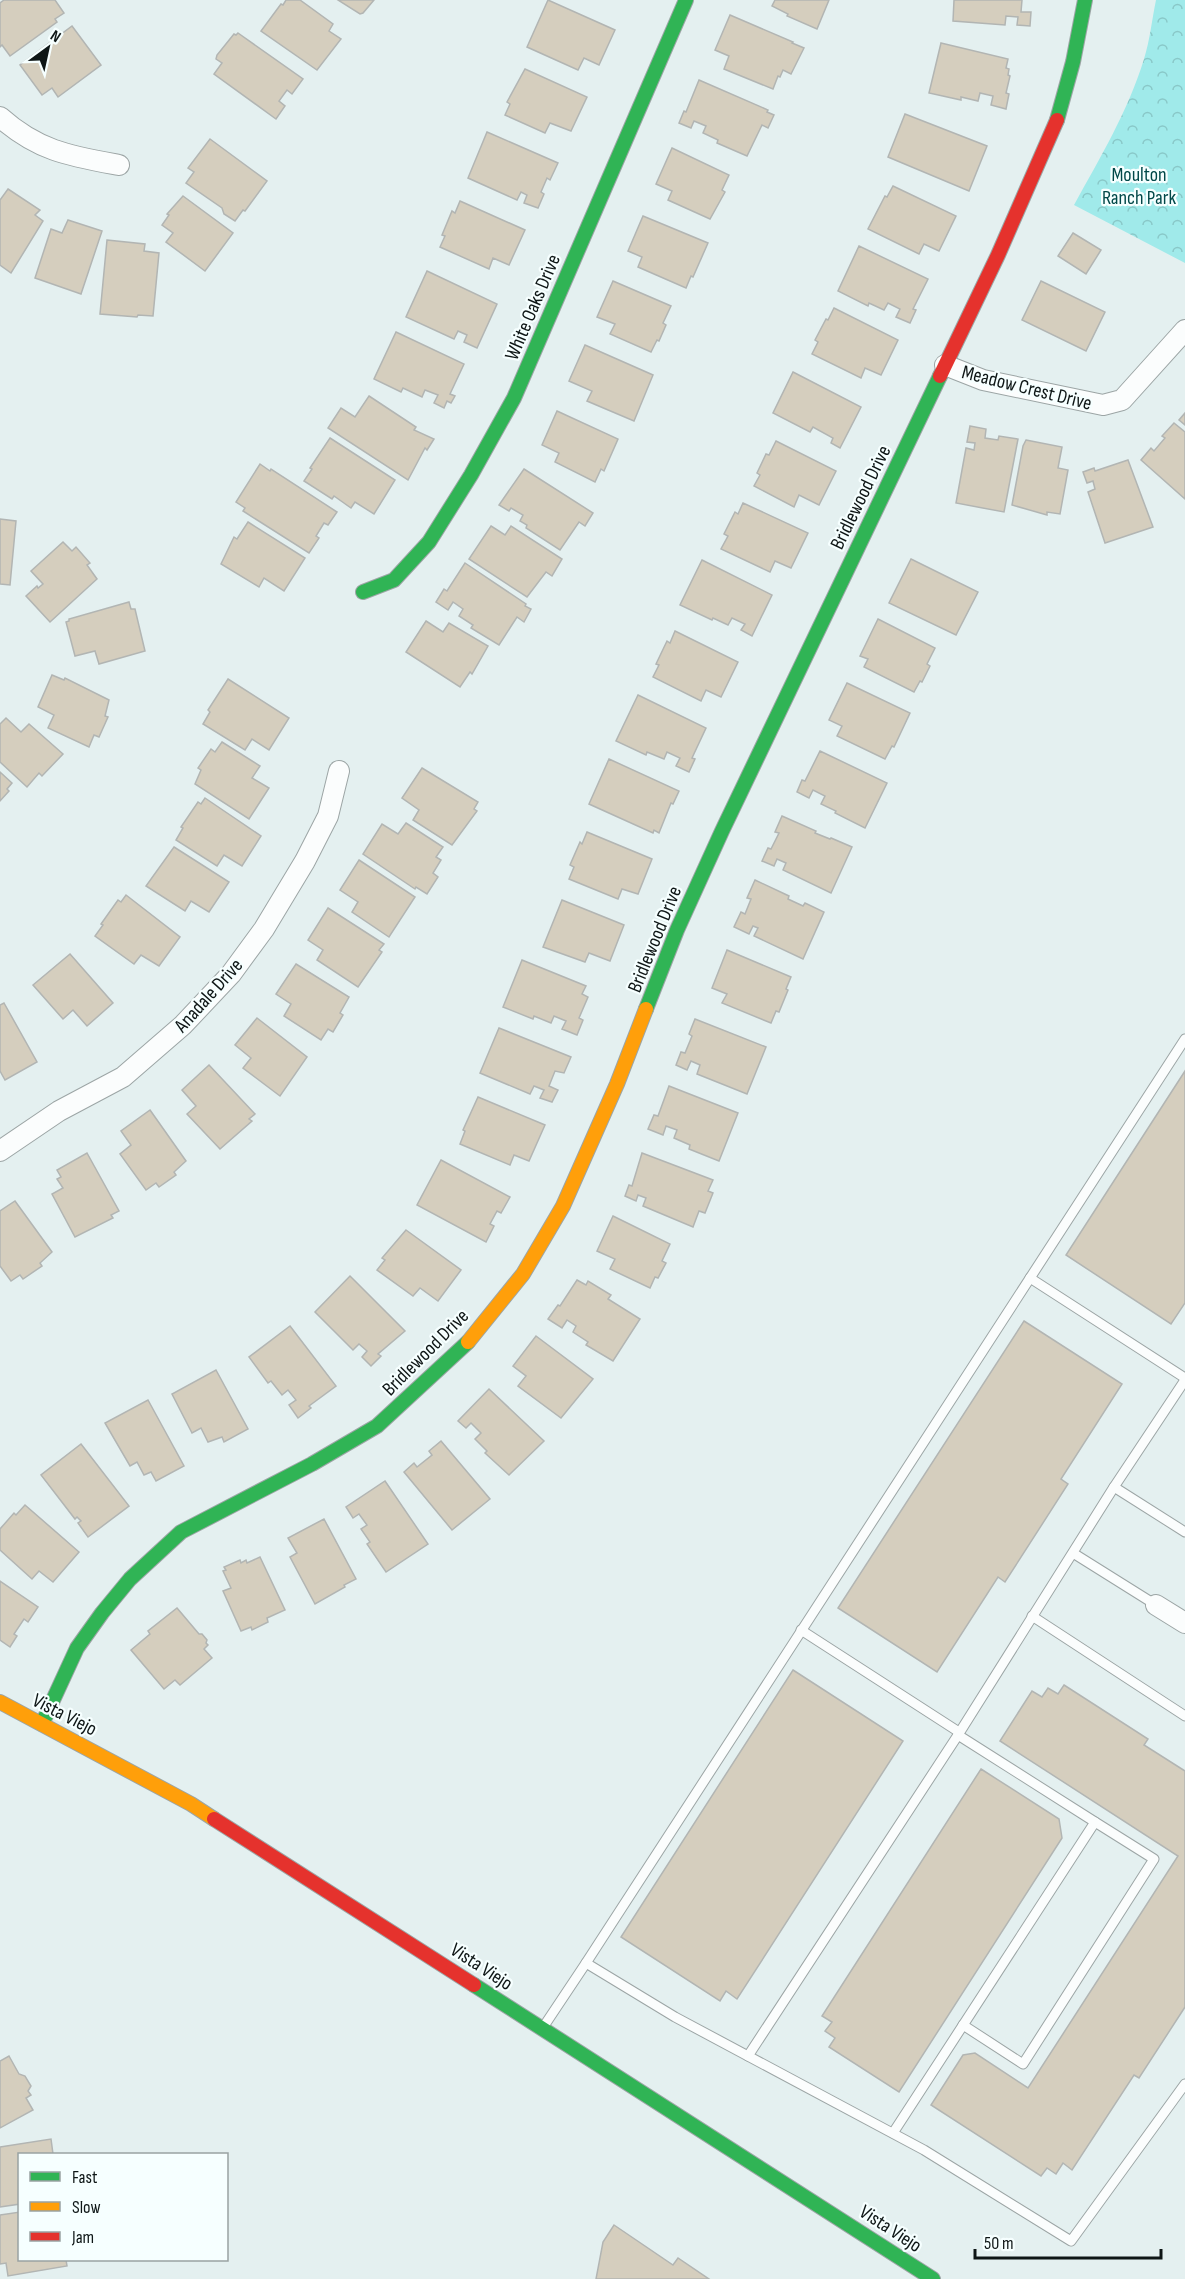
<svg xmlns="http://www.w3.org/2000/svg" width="1185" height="2279" font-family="'Sofia Sans Condensed',sans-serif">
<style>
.park{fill:url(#park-crowns)}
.building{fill:#d5cebe;stroke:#b2b5b3;stroke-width:1.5}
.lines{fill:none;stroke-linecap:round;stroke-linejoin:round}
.lane-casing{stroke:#9ca5a5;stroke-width:11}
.street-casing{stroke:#9ca5a5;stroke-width:22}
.fast-casing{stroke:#9ca5a5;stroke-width:16}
.slow-casing{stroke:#9ca5a5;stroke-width:16}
.jam-casing{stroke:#9ca5a5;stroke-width:16}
.lane{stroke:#fbfdfd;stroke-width:9}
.street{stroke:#fbfdfd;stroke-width:20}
.fast{stroke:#30b455;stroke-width:14}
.slow{stroke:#ff9f0a;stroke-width:14}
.jam{stroke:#e5322d;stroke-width:14}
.labels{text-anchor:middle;stroke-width:4.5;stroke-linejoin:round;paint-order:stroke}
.park-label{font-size:20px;fill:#014849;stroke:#f6ffff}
.street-label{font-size:20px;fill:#0e1616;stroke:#f6ffff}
</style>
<defs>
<pattern id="park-crowns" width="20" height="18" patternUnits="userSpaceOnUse" patternTransform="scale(1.5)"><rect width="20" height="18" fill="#a0eaea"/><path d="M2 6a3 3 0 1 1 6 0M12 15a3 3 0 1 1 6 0" fill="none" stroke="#89c8c8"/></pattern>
</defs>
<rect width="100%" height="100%" fill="#e4f0f0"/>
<path class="park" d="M1156 0H1185V263L1074 205C1100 158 1128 111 1144 59 1150 40 1152 19 1156 0Z"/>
<g class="building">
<polygon points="4,0 55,0 64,13 55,19 57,22 10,56 2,45 0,47 0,3"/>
<polygon points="286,0 300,0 333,24 329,31 341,39 317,70 261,31 281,4 283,5"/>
<polygon points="338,0 374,0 363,13 360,14"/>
<polygon points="548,0 615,30 599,65 584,58 578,70 527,47"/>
<polygon points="775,0 829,0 817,29 787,16 788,14 772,6"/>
<polygon points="954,0 1022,0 1021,12 1031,12 1030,26 1017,25 1018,17 1006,16 1005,25 953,21"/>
<polygon points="730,15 793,42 792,43 804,48 791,74 783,70 780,77 778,76 773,89 724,69 729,56 715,50"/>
<polygon points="72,26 101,65 58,97 52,88 42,95 20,65"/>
<polygon points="238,33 303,79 292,94 287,90 279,101 285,106 276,119 214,74 222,63 216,59 217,55 234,34 236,35"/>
<polygon points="941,43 1008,59 1006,68 1009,69 1008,75 1010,76 1006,93 1009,94 1006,109 991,105 993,96 980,93 978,101 961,97 961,100 929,93"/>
<polygon points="525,69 587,97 571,131 550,123 545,133 505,115 510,104 507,102"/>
<polygon points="699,80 768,110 767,112 774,115 768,128 762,125 747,156 717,143 718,140 703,133 706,126 694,121 691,128 679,123 684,111 686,112"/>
<polygon points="905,114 987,146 969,191 888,157"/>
<polygon points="487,132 558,163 550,180 547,178 541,192 544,194 538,208 524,203 527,195 521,192 517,200 468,178"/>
<polygon points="210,139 267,181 245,211 243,210 235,221 224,214 222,208 186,183 194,172 188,168"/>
<polygon points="672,148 729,175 722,190 725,192 710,219 668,200 672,191 656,184"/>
<polygon points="893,186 956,216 939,251 924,244 919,254 868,229 885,196 887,197"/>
<polygon points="8,189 40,210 35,215 43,221 11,273 0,265 0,200"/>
<polygon points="183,196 233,233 205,271 166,242 173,233 162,225 169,215 167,214"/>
<polygon points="460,201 525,230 509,265 493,258 489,269 440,247 445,236 442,235 452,211 455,213"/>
<polygon points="643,216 708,243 693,277 691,276 686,288 638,267 642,257 628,251"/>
<polygon points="68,220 102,231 81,294 35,278 51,229 62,233"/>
<polygon points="1073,233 1101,250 1086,274 1058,256"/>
<polygon points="107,240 145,244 144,251 159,253 153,316 138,315 137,317 100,314"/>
<polygon points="859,246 928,279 913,309 916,310 910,323 896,317 900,309 888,303 884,310 869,303 868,306 838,291"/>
<polygon points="427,271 497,304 477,348 464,342 467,335 458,331 454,339 406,317"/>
<polygon points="613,281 671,306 663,323 666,325 659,341 657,340 651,352 610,334 615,324 597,317"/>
<polygon points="1041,281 1105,312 1086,351 1022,320"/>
<polygon points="834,308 898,340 881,375 865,368 861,378 812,354 818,342 815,340 826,319 828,320"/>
<polygon points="396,332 464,364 450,394 455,396 451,403 447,401 444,408 434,403 438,395 425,390 422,397 403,388 401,392 374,379"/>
<polygon points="585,345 653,375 634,421 587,401 592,391 569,381"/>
<polygon points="793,372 861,407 840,448 831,443 833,438 813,427 810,432 773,413"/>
<polygon points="369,396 416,427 414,430 434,439 427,450 425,448 408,480 328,428 341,408 355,417"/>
<polygon points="557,411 618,439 604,471 601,469 595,482 555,462 559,453 542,445"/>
<polygon points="1185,413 1185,425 1179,420"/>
<polygon points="1174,423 1185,432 1185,499 1141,460 1151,448 1154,451 1165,438 1162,436"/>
<polygon points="970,426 986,429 985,438 998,440 999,436 1018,439 1004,512 956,503 966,448 974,450 975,443 967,442"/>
<polygon points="330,438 395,480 374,514 355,502 351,508 334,496 332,499 304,481 312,469 310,468"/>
<polygon points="1026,440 1062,447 1058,468 1068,470 1060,514 1047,512 1047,515 1012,505 1023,446"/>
<polygon points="776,441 836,471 819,505 799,495 794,507 754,486 760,475 757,473 766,454 769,455"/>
<polygon points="1128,460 1153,527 1105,543 1088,492 1095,489 1093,481 1087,483 1083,472 1094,468 1095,471"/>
<polygon points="260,464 270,471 271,469 337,512 328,525 324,523 316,536 319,538 309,553 243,511 245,508 236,502"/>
<polygon points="524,469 593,513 585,526 579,522 560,550 526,528 527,525 520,521 523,515 511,508 509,511 499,505"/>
<polygon points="743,503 808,533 791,568 775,561 770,572 721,549 728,536 724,534 735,512 738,514"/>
<polygon points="0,519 16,521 10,585 0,584"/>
<polygon points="248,522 305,558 284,591 264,578 259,587 221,564 234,537 237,539"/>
<polygon points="491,526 505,535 511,526 562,559 552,576 546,572 527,597 469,559"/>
<polygon points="63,542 72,551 76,547 90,563 87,565 97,579 50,622 26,596 37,586 38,588 43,584 31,571"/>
<polygon points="911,559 978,592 956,635 889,603"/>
<polygon points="702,560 772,595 752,636 741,630 745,624 732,618 728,625 713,618 712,620 680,605"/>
<polygon points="465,563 526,604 525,606 531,609 524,622 517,617 499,645 471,628 473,625 459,616 463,609 453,602 448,610 436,602 444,589 447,591"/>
<polygon points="129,602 131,609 135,609 145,651 99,664 95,651 75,656 66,622 69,621 69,619"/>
<polygon points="878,619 935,648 927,664 930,666 922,682 920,681 914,692 864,667 868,659 860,656"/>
<polygon points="426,621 443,632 449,623 488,646 472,674 470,672 460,687 406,652"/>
<polygon points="675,631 738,662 721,697 706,690 701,701 653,677 659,665 656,664 667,641 670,643"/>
<polygon points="52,675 64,680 65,678 109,700 105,716 108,717 99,737 94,735 89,747 48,728 54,715 38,707"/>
<polygon points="228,679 289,718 269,750 252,739 245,750 203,724 210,712 208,710"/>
<polygon points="847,683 910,713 894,747 892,746 885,759 837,736 842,726 829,720"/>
<polygon points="638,695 706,728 692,758 695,759 689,772 676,766 680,758 667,752 664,759 647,752 646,755 616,741"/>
<polygon points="6,718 21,732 29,724 63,754 42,776 39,773 27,787 0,762 0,724"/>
<polygon points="222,742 260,766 252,778 269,788 249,819 195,784 201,770 198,768 211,749 215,752"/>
<polygon points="820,751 887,783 865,828 835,813 836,811 821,804 825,796 813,790 809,798 797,792 802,780 805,781"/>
<polygon points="609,759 679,791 673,804 671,803 659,833 654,830 653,833 589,804"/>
<polygon points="422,768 478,802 474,809 477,811 452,845 413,820 419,810 402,798"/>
<polygon points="0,772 12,783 7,789 9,791 0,801"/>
<polygon points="205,798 261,836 242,866 224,855 217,866 176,840 183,828 181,827 198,802 201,804"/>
<polygon points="782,816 816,831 815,833 830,839 831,838 852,847 831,893 783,870 786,863 777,859 774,866 762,861 768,848 771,849 779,833 775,832"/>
<polygon points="406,823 443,847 436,857 441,860 433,873 438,877 427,894 416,887 415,889 363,854 382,824 398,834"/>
<polygon points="587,832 652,859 638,894 622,889 618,899 569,879 574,867 570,865 580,842 582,844"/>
<polygon points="174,847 229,882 209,912 191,901 185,911 146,886"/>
<polygon points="359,860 415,897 389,937 352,912 358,902 340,890"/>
<polygon points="755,880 789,896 788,899 803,906 805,903 824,912 803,959 754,936 758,928 753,926 749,934 734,927 741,912 745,914 751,899 747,898"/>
<polygon points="126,895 180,937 159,966 141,955 134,964 95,936 103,925 101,924 118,900 121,902"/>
<polygon points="562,900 624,925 610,961 589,953 585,962 543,947"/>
<polygon points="328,908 384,944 379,950 382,952 358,987 317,960 323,950 308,940"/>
<polygon points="727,950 791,977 786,989 788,990 779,1012 776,1011 771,1023 722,1003 727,994 712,988"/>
<polygon points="70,954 113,1003 87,1026 73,1010 63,1019 33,985"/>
<polygon points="522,960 586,986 582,994 588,997 579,1018 583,1020 577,1035 562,1029 566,1021 554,1016 551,1023 534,1016 533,1019 503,1007"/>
<polygon points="296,964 349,997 340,1013 343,1015 333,1032 328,1029 321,1040 284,1016 291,1004 276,994"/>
<polygon points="4,1003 37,1062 5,1080 0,1071 0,1005"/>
<polygon points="257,1018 307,1057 280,1096 243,1068 251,1058 235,1045"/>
<polygon points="695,1019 766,1047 747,1094 697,1074 700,1065 691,1061 687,1070 676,1065 681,1052 685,1053 692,1036 689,1034"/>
<polygon points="499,1028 571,1057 564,1073 555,1071 549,1086 558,1090 552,1102 540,1098 544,1090 534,1086 530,1094 480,1073"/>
<polygon points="209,1065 255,1114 249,1119 252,1121 220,1149 187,1114 196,1106 182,1090"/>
<polygon points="1185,1071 1185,1303 1171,1324 1066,1255"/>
<polygon points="669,1086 738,1113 719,1161 689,1149 690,1145 674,1138 677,1130 666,1126 663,1135 648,1129 654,1115 658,1116"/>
<polygon points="478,1097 545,1125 529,1161 514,1155 510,1165 460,1144 465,1131 463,1130"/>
<polygon points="150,1110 186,1161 174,1172 176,1175 159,1187 156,1183 146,1190 120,1154 131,1145 121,1131"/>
<polygon points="87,1153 119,1211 111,1215 113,1218 75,1237 52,1194 63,1188 57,1179 61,1177 57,1170"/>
<polygon points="642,1153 713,1180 708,1191 713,1193 705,1213 699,1211 693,1227 643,1206 646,1198 638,1195 636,1201 625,1196 629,1185 632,1186"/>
<polygon points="441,1160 510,1197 501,1213 497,1211 490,1224 494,1226 486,1242 417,1205"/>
<polygon points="15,1201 52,1252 40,1263 42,1266 23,1279 20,1275 11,1281 0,1266 0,1211"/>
<polygon points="613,1216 670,1244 662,1261 666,1263 658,1278 655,1277 650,1288 610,1269 615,1259 597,1251"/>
<polygon points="406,1230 461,1270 438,1301 420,1288 413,1296 377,1270 385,1260 382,1258"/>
<polygon points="350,1276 405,1331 378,1354 381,1356 371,1366 362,1357 367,1351 359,1344 353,1350 315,1312"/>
<polygon points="577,1280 586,1285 588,1281 611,1295 608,1299 640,1319 613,1361 586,1345 588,1342 573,1332 576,1326 567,1320 562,1328 548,1319 558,1305 560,1306"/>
<polygon points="1024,1321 1122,1384 1061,1479 1068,1484 1005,1582 998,1577 937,1672 838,1608"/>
<polygon points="290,1326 336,1386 309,1406 311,1408 298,1418 289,1405 296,1400 288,1390 282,1395 271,1381 268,1383 249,1357"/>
<polygon points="536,1336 593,1379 561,1418 518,1386 526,1376 513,1366"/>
<polygon points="216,1370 248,1429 224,1442 222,1437 208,1442 201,1428 192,1433 172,1394"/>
<polygon points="489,1389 544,1441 509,1475 485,1453 487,1451 475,1439 481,1433 471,1423 466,1428 458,1421"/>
<polygon points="148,1400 184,1466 156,1481 151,1472 144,1475 137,1462 130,1466 105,1423"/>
<polygon points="441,1441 490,1499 452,1530 404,1472 414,1463 417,1467 432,1455 429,1451"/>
<polygon points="81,1444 129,1506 88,1537 78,1523 81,1521 77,1517 75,1519 41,1475"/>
<polygon points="385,1481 428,1544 386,1572 367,1544 370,1542 361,1529 367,1525 359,1514 353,1518 346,1507"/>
<polygon points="25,1505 79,1552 53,1582 39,1571 32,1579 0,1550 0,1529 14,1513 16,1515"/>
<polygon points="324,1519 356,1579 344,1585 345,1587 315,1604 290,1557 297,1553 288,1538"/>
<polygon points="260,1557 285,1610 267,1618 268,1622 252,1630 251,1627 241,1631 223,1591 231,1588 223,1571 226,1570 224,1567 240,1560 241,1563 246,1560 247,1563"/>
<polygon points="0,1581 38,1607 28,1622 24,1619 14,1634 17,1636 10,1647 0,1640"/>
<polygon points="177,1608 199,1634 202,1634 207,1640 206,1643 208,1645 204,1649 212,1658 180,1685 175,1680 164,1689 131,1650 150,1634 148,1631"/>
<polygon points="793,1670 903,1741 737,1999 726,1991 720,2001 621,1937"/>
<polygon points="1064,1685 1148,1739 1144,1745 1185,1771 1185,2007 1139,2078 1134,2075 1072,2170 1063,2163 1056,2174 1047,2168 1041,2176 931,2105 963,2055 975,2053 1028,2088 1178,1856 1000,1741 1032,1691 1042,1697 1048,1688 1058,1694"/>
<polygon points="981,1769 1059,1819 1062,1838 899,2092 829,2047 835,2038 825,2031 832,2022 822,2016"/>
<polygon points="9,2056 19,2074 25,2076 31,2086 28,2091 31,2095 26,2098 33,2110 0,2128 0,2061"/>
<polygon points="51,2139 53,2154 20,2154 20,2204 0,2207 0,2147"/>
<polygon points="20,2212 20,2260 66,2260 67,2266 8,2276 6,2263 0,2264 0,2215"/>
<polygon points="614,2225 673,2265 678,2258 709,2279 596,2279 603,2242"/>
</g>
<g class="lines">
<g class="lane-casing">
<g id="lane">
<polyline points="1185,1039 586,1963 675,2017 924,2150 1071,2241 1185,2084"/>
<polyline points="1030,1278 1185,1378"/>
<polyline points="1114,1487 1185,1532"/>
<polyline points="1073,1553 1156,1605"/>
<polyline points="1032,1616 1185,1716"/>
<polyline points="801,1630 959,1732"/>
<polyline points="963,2025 1023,2064 1154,1859 1095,1822"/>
<polyline points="544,2026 586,1963"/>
<polyline points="748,2056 958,1735 1114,1487 1185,1380"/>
<polyline points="893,2133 1095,1822 958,1735"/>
</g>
</g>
<g class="street-casing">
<g id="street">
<path d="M0 117C38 151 70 156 119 165"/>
<polyline points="945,365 983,380 1103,405 1122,400 1185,330"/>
<polyline points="0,1151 59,1111 123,1077 183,1025 231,974 264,929 305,861 328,816 339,771"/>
<polyline points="1156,1605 1185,1623"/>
</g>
</g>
<g class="fast-casing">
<g id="fast">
<polyline points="1057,120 1073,62 1085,0"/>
<polyline points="363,592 394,580 429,542 471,475 514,398 686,0"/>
<polyline points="646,1009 677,930 722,831 940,376"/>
<polyline points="42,1724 77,1648 102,1613 130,1579 181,1532 312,1464 377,1426 468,1342"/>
<polyline points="474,1985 933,2279"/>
</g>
</g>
<g class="slow-casing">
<g id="slow">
<polyline points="468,1342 523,1274 563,1206 617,1084 646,1009"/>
<polyline points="0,1702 191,1804 214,1819"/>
</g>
</g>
<g class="jam-casing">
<g id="jam">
<polyline points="940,376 998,255 1057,120"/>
<polyline points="214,1819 474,1985"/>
</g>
</g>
<use href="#lane" class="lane"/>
<use href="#street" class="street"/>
<use href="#fast" class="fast"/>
<use href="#slow" class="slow"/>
<use href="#jam" class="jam"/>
</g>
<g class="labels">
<g class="park-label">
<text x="1139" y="181">Moulton<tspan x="1139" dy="23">Ranch Park</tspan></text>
</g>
<g class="street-label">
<text transform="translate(532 307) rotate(-67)" y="7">White Oaks Drive</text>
<text transform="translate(1027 387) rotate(14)" y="7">Meadow Crest Drive</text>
<text transform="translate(860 497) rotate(-64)" y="7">Bridlewood Drive</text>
<text transform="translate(654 939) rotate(-68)" y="7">Bridlewood Drive</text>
<text transform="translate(208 995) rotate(-48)" y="7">Anadale Drive</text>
<text transform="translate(425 1352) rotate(-45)" y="7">Bridlewood Drive</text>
<text transform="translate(65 1714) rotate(27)" y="7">Vista Viejo</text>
<text transform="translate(482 1966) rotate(33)" y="7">Vista Viejo</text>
<text transform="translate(891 2228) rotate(33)" y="7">Vista Viejo</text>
</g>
</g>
<rect x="18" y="2153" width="210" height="108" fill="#f6ffff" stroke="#99a2a2" stroke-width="1.5"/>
<rect x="30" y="2172" width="30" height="9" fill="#30b455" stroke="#99a2a2" stroke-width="1.5"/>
<text x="72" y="2183" font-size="18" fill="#0e1616">Fast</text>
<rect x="30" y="2202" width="30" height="9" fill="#ff9f0a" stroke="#99a2a2" stroke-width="1.5"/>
<text x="72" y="2213" font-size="18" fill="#0e1616">Slow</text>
<rect x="30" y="2232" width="30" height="9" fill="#e5322d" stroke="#99a2a2" stroke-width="1.5"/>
<text x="72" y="2243" font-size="18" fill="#0e1616">Jam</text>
<g transform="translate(48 48) rotate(33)" stroke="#f6ffff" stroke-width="4.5" paint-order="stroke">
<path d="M0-4.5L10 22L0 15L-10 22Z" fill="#0e1616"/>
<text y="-9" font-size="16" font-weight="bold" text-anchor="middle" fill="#0e1616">N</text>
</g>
<path d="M975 2249v9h186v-9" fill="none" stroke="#0e1616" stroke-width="3"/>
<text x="984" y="2249" font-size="18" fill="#0e1616" stroke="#f6ffff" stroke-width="4.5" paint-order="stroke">50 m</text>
</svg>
